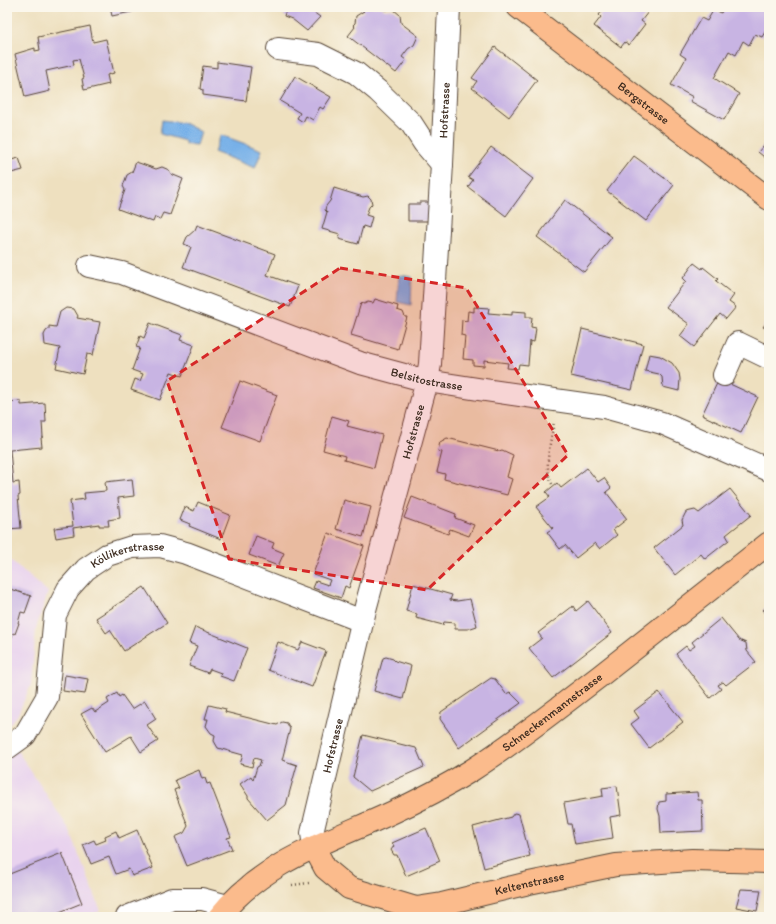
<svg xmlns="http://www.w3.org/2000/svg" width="776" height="924" font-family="Itim,sans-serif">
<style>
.built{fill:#e8d2ee}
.water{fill:#77b0e8;stroke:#596d83}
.building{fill:#c8b4e3}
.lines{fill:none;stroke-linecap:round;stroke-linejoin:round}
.minor-casing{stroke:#564536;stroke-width:24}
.major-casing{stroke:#564536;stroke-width:24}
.path{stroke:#564536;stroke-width:2.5;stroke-dasharray:1 3;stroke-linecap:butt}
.minor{stroke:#fff;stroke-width:22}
.major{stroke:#fbbb8c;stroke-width:22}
.marked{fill:#d62828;fill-opacity:0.2;stroke:#d62828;stroke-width:3;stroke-dasharray:8 5;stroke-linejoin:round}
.labels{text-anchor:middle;stroke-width:4;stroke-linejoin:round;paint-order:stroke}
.street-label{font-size:12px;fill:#3b2a1e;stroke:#fbf7ec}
</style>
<rect width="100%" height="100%" fill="#fbf7ec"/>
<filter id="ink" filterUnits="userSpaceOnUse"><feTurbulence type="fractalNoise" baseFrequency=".025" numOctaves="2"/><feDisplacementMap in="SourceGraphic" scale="8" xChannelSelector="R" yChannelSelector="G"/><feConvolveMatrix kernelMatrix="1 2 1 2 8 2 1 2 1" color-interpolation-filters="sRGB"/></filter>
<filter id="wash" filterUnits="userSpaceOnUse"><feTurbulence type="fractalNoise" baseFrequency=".012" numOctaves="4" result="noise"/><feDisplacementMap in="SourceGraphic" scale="16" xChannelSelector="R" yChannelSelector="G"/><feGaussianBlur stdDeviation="0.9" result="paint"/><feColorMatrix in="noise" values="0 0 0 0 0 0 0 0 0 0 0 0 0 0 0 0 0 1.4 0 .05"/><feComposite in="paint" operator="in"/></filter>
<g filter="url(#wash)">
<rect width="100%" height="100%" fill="#eee0bf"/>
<g class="built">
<polygon points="7,557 48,592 36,628 31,685 17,716 7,727"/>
<polygon points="7,735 69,829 101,911 86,917 7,917"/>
</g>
<g class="water">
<polygon points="162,120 184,123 201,132 197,145 185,144 185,141 160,134"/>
<polygon points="221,135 262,150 255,168 214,152"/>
<polygon points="399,275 412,277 411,305 397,302"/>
</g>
<g id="blocks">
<g class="building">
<polygon points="110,7 149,7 150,8 112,16"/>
<polygon points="287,7 306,7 320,17 307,31 292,19 284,16"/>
<polygon points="359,7 381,7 385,10 393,9 400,15 401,23 418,36 414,45 408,49 402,57 406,60 396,73 348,36 355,27 353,25 355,23 356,16 364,11"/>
<polygon points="605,7 652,7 641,21 645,24 629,45 625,42 621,47 594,26 601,17 599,15"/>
<polygon points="724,7 769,7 769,28 768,27 762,37 755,34 749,45 743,41 736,55 729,51 714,78 739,94 724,120 690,101 693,97 671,85 686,58 680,54 701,18 707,21 714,9 721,13"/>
<polygon points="90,26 93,42 106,39 114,73 107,75 109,84 84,90 82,79 84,78 79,59 73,60 74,65 46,71 50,91 25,97 15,54 35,48 35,51 40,50 38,37"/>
<polygon points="495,47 537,80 509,117 472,88 477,81 472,78"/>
<polygon points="217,62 251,67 246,101 203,95 203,90 200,89 203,66 217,68"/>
<polygon points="295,76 331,97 323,109 320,107 313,120 306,116 303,122 297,118 300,113 280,101"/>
<polygon points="769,139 769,161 758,152"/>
<polygon points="491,147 533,179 506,216 468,187 473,180 468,177"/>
<polygon points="634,156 674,185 646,221 607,191"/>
<polygon points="19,158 23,170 7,174 7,161"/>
<polygon points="136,162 156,169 162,167 169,170 171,174 183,179 170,215 163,213 160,219 155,217 153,222 118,209 125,190 123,186 127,175 132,172"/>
<polygon points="334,188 363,197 368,196 371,199 372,204 369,207 366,215 372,217 369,228 363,226 358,244 339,239 340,234 322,229 327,212 325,210 326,206 330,201"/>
<polygon points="565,200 612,237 584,272 537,237"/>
<polygon points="420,202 431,202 431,221 408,221 408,204 420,204"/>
<polygon points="197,225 275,254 267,275 298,286 290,307 183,267 191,247 184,244 187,237 195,230"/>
<polygon points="694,263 702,269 703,267 718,279 716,281 734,295 729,302 736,307 726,319 720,314 694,347 680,336 689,324 666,307 686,281 683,278"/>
<polygon points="375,299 398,306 397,310 403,312 405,317 407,317 398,349 351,335 361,303 364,304 368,302 373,303"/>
<polygon points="474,307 489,308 488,313 512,315 512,311 526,312 526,317 532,317 531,327 536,328 534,342 530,341 528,365 519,364 518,369 507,368 508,363 484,360 484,366 473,365 473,360 463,359 465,336 461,335 462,320 467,321 468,311 474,312"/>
<polygon points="66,308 74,309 78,316 77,318 100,322 93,355 87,354 83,374 56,368 60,348 45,345 44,335 46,331 49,329 49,326 56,327 60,312"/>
<polygon points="769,319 769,330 763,327"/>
<polygon points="150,323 182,335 180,340 194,345 182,376 171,372 160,400 131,390 135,379 140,381 143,374 132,370 140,348 136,347 140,336 144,338"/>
<polygon points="582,329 643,344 632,390 571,376"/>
<polygon points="649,354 660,356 672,363 679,373 680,379 679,391 663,387 662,377 659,374 645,371"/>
<polygon points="719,379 758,397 741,433 702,415"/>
<polygon points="240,381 277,395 260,441 222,427"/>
<polygon points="21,401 21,405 45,403 46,422 42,422 43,437 41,438 42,447 10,450 13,483 19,482 20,495 18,496 21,528 7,529 7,402"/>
<polygon points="332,416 349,421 347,426 382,435 374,468 344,460 345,456 323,450"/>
<polygon points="447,438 499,451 502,450 513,455 507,477 512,479 507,495 444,479 445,474 437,472 442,452 438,451 440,442"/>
<polygon points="587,468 598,482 604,478 611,488 606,492 627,519 613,530 617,535 600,549 595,543 576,558 565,545 560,549 547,532 553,528 536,507 550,497 546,492 557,483 561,488"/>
<polygon points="132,479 134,496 118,498 120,518 108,520 109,526 99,526 99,524 73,528 74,535 56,538 54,528 73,526 70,501 85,499 84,493 106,491 105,482"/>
<polygon points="730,489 751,515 726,535 729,540 705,559 701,554 675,575 654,548 683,525 682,520 686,512 695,510 699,513"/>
<polygon points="412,497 456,514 455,518 474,525 469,536 450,529 448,534 404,518"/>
<polygon points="344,500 371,507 363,537 336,529"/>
<polygon points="198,502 230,515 221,539 189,526 190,524 180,520 185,507 194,511"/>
<polygon points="328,533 364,546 349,588 345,586 341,598 313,588 316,581 328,585 330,580 313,574"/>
<polygon points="256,536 274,543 272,548 284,553 278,566 249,555"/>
<polygon points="413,584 452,595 450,600 457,601 470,599 477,626 468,629 455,629 455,623 444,622 443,625 416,618 417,614 406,611"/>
<polygon points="144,587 167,623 124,651 110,630 106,633 96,618"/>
<polygon points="7,588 31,596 25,613 21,612 18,623 19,623 15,634 13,633 7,651"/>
<polygon points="588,601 612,633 553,678 529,648 542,638 538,633 573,606 576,611"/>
<polygon points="769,605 769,617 763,610"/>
<polygon points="721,618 739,640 746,643 747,651 756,662 726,685 723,682 718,685 721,689 710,698 676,654 686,646 689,650 695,646 692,642"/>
<polygon points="195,627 247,648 234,681 220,676 221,673 210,669 208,673 189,666 197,646 189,643"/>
<polygon points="278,642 298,650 302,642 326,651 312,687 268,670"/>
<polygon points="386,657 393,659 395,661 411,666 403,699 374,691 383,658"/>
<polygon points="65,675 88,679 85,694 63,691"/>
<polygon points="491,678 495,679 506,694 510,692 521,703 459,748 453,739 452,736 440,719 441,712"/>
<polygon points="659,692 683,722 649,748 631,724 639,718 634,711"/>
<polygon points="117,693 119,697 122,695 132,709 145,701 156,719 147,725 158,741 141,752 131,736 105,752 81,714 92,708 95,712 109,703 107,699"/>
<polygon points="209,705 226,709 225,712 277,725 282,722 287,723 290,729 282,760 297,765 286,805 267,820 248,798 248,796 240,784 251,776 253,780 257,767 259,766 261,760 254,758 252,767 240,764 243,755 218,748 214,741 215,735 211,733 206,726 208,719 205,719"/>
<polygon points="363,735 416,748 424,767 370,791 353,777"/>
<polygon points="199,770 202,779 205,778 207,784 210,783 231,837 227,838 232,849 187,866 175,837 184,833 188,826 174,790 179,788 175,780"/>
<polygon points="617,786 621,815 610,817 613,838 575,844 571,824 568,824 564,803 603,796 602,788"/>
<polygon points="697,792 698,800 702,800 703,831 661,833 660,816 658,809 659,802 666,801 666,794"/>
<polygon points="514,813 519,814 530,856 484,868 473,827 511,817"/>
<polygon points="426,828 440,861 406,876 397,855 394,855 391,850 394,846 392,843"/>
<polygon points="137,830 153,868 132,876 129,869 116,874 109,857 91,864 83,845 94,840 96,844 106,840 105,836 116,831 119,838"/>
<polygon points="62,853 82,903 47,917 7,917 7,875"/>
<polygon points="741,889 761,890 757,911 736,907"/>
</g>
</g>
</g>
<g filter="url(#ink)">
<use href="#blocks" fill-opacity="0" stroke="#564536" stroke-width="1"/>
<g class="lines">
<g class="minor-casing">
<g id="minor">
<polyline points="278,49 318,54 356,73 378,91 411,123 424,143 442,164"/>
<path id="s1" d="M89 266 122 273 360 363 427 381 478 389 604 407 662 423 769 470"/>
<polyline points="724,375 738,343 769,358"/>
<path id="s2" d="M7 748 25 735 47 697 55 615 68 589 86 569 107 555 132 547 160 546 186 553 362 621"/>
<path id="s3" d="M314 847 312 833 366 606 427 381 430 364 442 164 449 7"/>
<polyline points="127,917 172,899 202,899 228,906"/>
</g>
</g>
<g class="major-casing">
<g id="major">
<path id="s4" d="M518 7 769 199"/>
<path id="s5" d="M314 847 325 868 349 888 416 908 442 904 529 883 616 865 692 860 769 862"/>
<path id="s6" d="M219 917C262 862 328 842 389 814 418 801 445 787 472 770 517 741 558 708 600 676 656 632 713 587 769 543"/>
</g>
</g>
<g class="path">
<path d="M552 484C543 467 551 441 554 422"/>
<polyline points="292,885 309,883"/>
</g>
<use href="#minor" class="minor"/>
<use href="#major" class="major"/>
</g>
</g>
<path class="marked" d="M340 268 466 288 568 455 427 590 229 559 167 381Z"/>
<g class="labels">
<g class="street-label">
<text dy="4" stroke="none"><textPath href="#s4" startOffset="158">Bergstrasse</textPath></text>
<text dy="4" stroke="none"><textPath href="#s3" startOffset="752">Hofstrasse</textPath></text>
<text dy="4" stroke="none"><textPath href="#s1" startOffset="357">Belsitostrasse</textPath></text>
<text dy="4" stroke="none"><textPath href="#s3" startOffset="428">Hofstrasse</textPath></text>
<text dy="4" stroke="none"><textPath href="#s2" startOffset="250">Köllikerstrasse</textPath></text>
<text dy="4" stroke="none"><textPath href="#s6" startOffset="394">Schneckenmannstrasse</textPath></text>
<text dy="4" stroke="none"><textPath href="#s3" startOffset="104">Hofstrasse</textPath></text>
<text dy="4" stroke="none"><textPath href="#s5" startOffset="241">Keltenstrasse</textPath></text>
</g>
</g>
<rect width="776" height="924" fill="none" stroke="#fbf7ec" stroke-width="24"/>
</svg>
